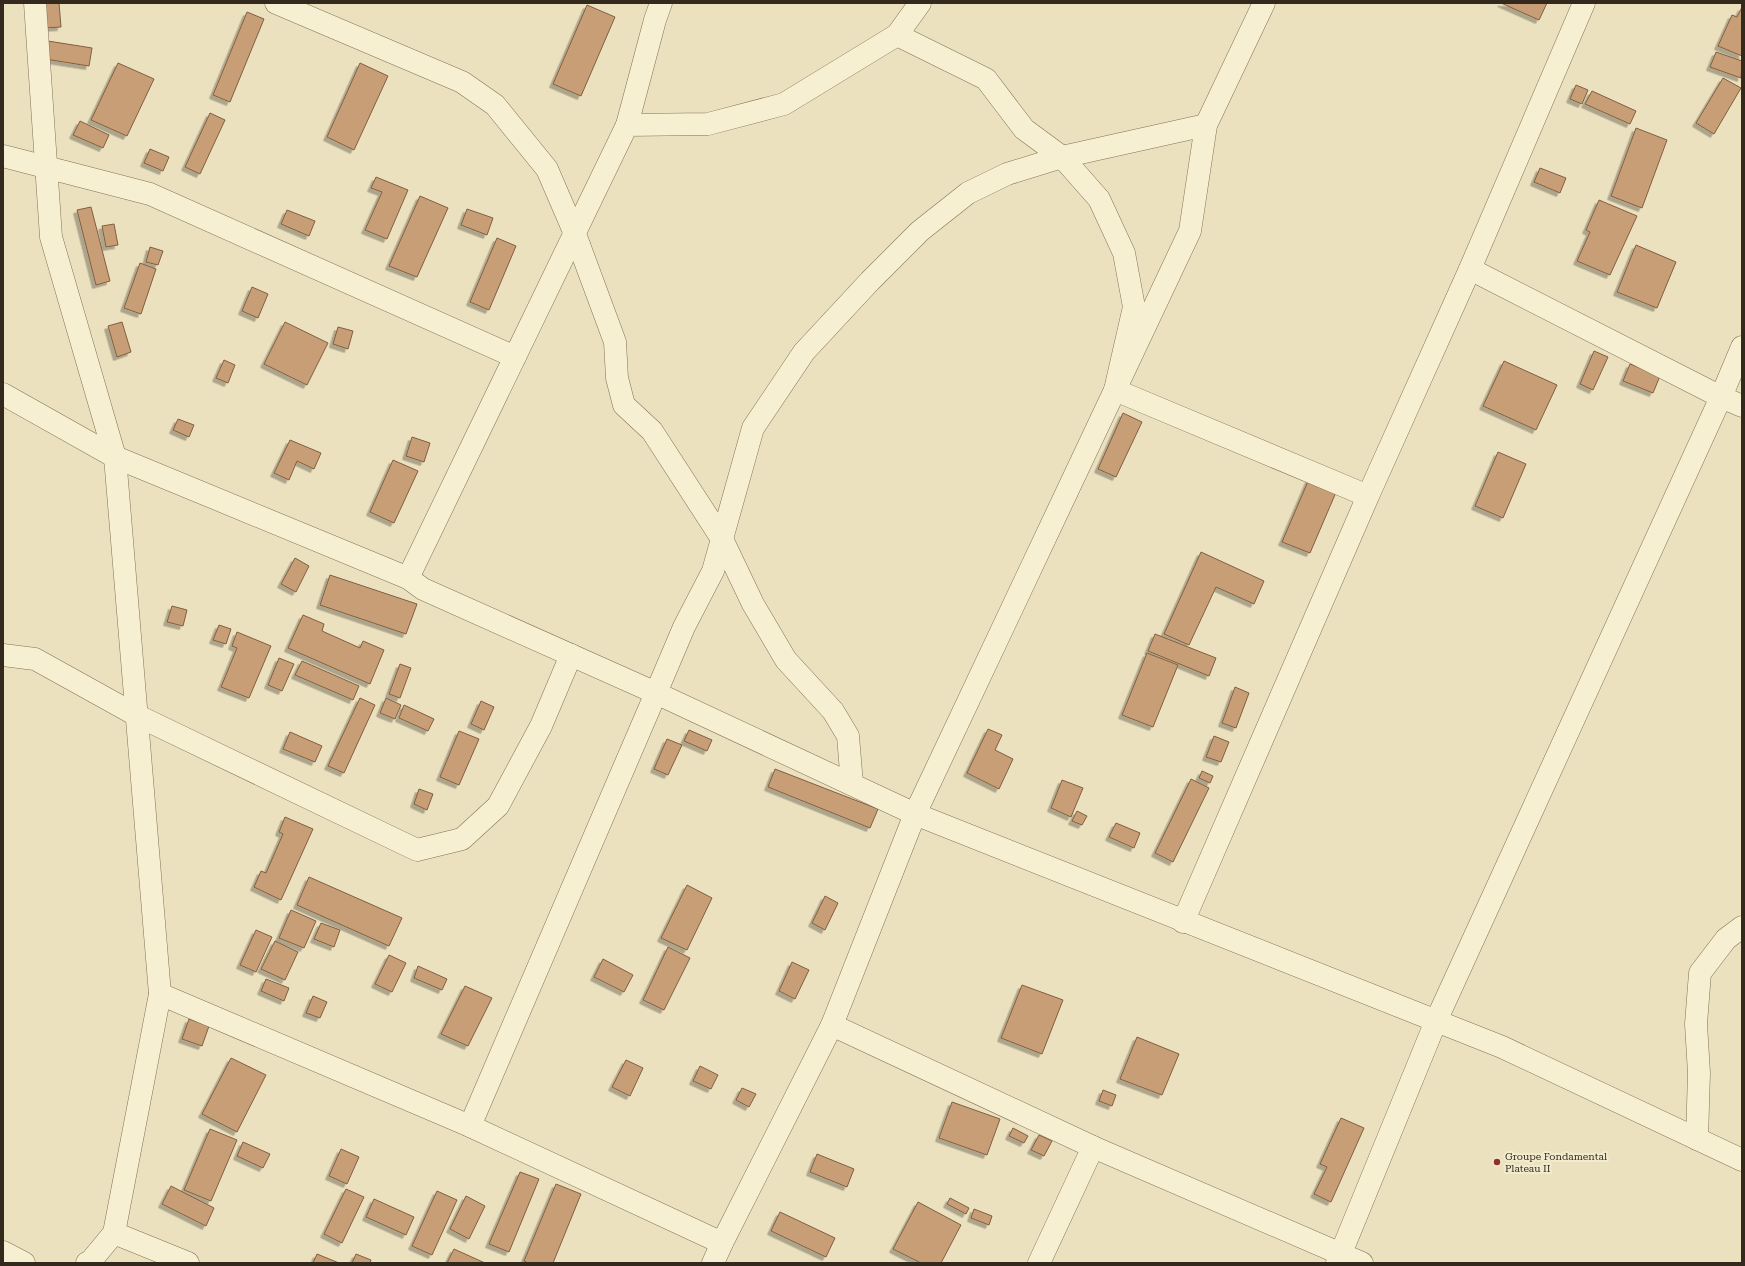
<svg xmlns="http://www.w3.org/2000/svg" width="1745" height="1266" font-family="'Roboto Serif',serif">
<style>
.building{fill:#c89e76;stroke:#815e3f;filter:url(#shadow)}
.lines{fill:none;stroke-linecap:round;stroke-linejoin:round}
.minor-casing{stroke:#837258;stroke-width:23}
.minor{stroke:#f7efd1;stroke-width:22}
.poi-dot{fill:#90322b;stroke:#f3ebce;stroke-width:1.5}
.labels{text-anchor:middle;stroke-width:4;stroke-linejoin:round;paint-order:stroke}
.poi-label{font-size:10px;fill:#33291c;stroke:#f3ebce;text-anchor:start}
</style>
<defs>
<filter id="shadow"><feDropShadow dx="-3.5" dy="3.5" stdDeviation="0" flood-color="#0004"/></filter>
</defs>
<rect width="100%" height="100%" fill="#ebe1bf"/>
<g class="building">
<polygon points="42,3 59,3 61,27 44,28"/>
<polygon points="1501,3 1547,3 1539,20"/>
<polygon points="587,5 615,17 581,96 553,84"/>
<polygon points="1742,7 1742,56 1718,46 1732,15 1737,17"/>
<polygon points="247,12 264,19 230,102 213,95"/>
<polygon points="48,41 92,48 89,66 45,59"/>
<polygon points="1716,52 1742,61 1741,78 1710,67"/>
<polygon points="118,63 154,79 127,136 91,120"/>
<polygon points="360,63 388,76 354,150 327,137"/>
<polygon points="1723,78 1741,88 1714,134 1696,123"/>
<polygon points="1576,85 1588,90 1582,104 1570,99"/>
<polygon points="1592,91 1636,111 1630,124 1585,104"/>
<polygon points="210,113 225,120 200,174 185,167"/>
<polygon points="80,121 109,135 103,148 73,135"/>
<polygon points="1636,128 1667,140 1642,208 1611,196"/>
<polygon points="150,149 169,157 163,171 144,163"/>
<polygon points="1540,168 1566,178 1560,193 1534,182"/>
<polygon points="376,177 408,190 387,239 365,230 382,192 371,188"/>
<polygon points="420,196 448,208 417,277 389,266"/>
<polygon points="1599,200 1637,216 1610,275 1577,261 1590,232 1586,230"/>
<polygon points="91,207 110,281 96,285 77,210"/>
<polygon points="467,209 493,218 487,235 461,225"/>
<polygon points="287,210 315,221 309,236 281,224"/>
<polygon points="114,224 118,245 106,247 102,226"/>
<polygon points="497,238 516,246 489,310 470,302"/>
<polygon points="1636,245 1676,262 1657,308 1617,292"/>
<polygon points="150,247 163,251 158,265 146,262"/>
<polygon points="140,263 156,269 141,314 124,308"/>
<polygon points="252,287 268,294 258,318 242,311"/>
<polygon points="122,322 131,352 117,357 108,326"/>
<polygon points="285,322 328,343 307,385 264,364"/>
<polygon points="338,327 353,331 348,349 333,344"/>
<polygon points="1594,351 1608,357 1593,390 1580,384"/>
<polygon points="224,360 235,365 228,383 216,378"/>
<polygon points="1504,361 1557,385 1536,430 1483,406"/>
<polygon points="1630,364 1660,376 1653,393 1623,381"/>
<polygon points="1123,413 1142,422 1116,477 1098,469"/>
<polygon points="178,419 194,425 189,437 173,430"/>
<polygon points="412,437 430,443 424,462 406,456"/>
<polygon points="290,440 321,453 314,469 297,461 289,480 274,473"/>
<polygon points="1498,452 1526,464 1503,518 1475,506"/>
<polygon points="393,460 418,471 394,523 370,512"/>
<polygon points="1309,479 1337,490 1310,553 1282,542"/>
<polygon points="1201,552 1264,581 1254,604 1216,587 1189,645 1164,634"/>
<polygon points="295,558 309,566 296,592 281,584"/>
<polygon points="330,575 417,604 406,634 320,605"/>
<polygon points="172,606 187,610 183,626 167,622"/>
<polygon points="303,615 324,624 322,631 360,648 363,641 384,650 370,684 288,648"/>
<polygon points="219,625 231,629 226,644 213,640"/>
<polygon points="237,632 271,646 249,698 221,687 237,648 232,646"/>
<polygon points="1155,634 1216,658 1209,676 1148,651"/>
<polygon points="1147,653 1178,665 1153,727 1122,715"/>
<polygon points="279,658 294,664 282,691 268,685"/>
<polygon points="302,661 359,686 353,700 295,675"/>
<polygon points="400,664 411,668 400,698 389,694"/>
<polygon points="1235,687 1249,693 1236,728 1222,723"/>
<polygon points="360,698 375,705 344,773 328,766"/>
<polygon points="386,698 401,705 395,719 380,713"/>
<polygon points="481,701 494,707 484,730 471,724"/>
<polygon points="404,705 434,719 428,731 399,718"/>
<polygon points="988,729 1002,735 995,750 1013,759 999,789 967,773"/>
<polygon points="689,730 712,740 707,751 684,741"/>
<polygon points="459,731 479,739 459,785 440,777"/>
<polygon points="290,732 322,746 315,762 283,749"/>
<polygon points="1214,736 1229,742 1221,762 1206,757"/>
<polygon points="667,739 682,745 668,775 654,769"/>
<polygon points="775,769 878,809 870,828 768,787"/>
<polygon points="1202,771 1213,776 1210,783 1199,778"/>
<polygon points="1191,779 1209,788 1173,862 1155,853"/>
<polygon points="1062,780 1083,788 1071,817 1051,808"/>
<polygon points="419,789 433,794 427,810 414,804"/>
<polygon points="1077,811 1087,816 1082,825 1072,821"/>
<polygon points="285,817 313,829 281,900 254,887 261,871 266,873 283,834 279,832"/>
<polygon points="1116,823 1140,833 1134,848 1109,837"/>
<polygon points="309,877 402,918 389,946 297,905"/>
<polygon points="687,885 712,898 687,950 661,938"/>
<polygon points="825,896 838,903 825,930 812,923"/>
<polygon points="291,910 316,921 304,948 279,938"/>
<polygon points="321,923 340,930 334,947 314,939"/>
<polygon points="256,930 272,937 256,972 240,965"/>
<polygon points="275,941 298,952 285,980 261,969"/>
<polygon points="668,947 690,958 664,1010 643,1000"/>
<polygon points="389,955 406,963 392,992 375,984"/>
<polygon points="603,959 633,975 624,992 594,977"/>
<polygon points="792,962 809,970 795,999 779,991"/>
<polygon points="418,966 447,979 442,990 414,978"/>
<polygon points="266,979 289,988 284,1001 261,991"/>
<polygon points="1022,985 1063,1000 1042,1054 1001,1038"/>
<polygon points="465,986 492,998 468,1046 441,1034"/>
<polygon points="313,996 327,1002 320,1018 306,1013"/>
<polygon points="189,1019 209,1026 202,1046 182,1039"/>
<polygon points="1137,1037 1179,1054 1162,1095 1120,1079"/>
<polygon points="231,1058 266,1075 237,1132 202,1114"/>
<polygon points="626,1060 643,1068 630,1096 612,1087"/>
<polygon points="700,1066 718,1075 711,1089 693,1081"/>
<polygon points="742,1088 756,1094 749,1107 736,1100"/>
<polygon points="1103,1090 1116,1095 1112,1106 1099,1101"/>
<polygon points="952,1102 1000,1119 987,1155 939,1138"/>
<polygon points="1341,1118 1364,1128 1331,1202 1314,1194 1327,1167 1320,1164"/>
<polygon points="1013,1128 1028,1136 1024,1143 1009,1136"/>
<polygon points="210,1129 237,1140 211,1201 184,1190"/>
<polygon points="1039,1135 1052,1141 1044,1156 1031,1150"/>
<polygon points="243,1142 270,1154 263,1168 237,1156"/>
<polygon points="341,1149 359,1157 347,1184 329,1176"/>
<polygon points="817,1154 854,1169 847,1187 810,1172"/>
<polygon points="520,1172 539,1179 509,1252 489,1244"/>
<polygon points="556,1184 581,1194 553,1263 528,1263 524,1261"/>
<polygon points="171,1186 214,1208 206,1226 162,1204"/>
<polygon points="346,1189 364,1197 342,1243 324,1234"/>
<polygon points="437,1191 457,1200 432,1255 412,1246"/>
<polygon points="466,1196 485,1206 469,1239 450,1229"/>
<polygon points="950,1198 969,1208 966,1214 947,1204"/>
<polygon points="374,1199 414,1217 406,1235 366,1217"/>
<polygon points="918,1202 961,1225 941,1263 921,1263 893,1249"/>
<polygon points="974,1209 992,1216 989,1225 971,1218"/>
<polygon points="780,1212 835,1238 826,1257 771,1231"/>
<polygon points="454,1249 485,1263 447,1263"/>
<polygon points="317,1254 339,1263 313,1263"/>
<polygon points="356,1254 371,1260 370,1263 352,1263"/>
</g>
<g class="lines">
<g class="minor-casing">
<g id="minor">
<polyline points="35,3 51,237 115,457 160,994 114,1233 90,1262 87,1263"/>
<polyline points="276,3 462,82 495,105 547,169 575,234 615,342 617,378 624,405 652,431 722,539 753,604 786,660 833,711 848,736 852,784"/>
<polyline points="897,35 986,79 1024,129 1062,157 1099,199 1124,253 1134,307 1115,390 1368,496"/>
<polyline points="627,125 655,20 661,3"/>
<polyline points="3,156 150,194 515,357"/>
<polyline points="1470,269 1721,397 1742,406"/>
<polyline points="3,394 115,457 408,578 423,589 656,693 915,814 1502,1047 1742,1160"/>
<polyline points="408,578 627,125 708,124 784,104 897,35 920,3"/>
<polyline points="3,655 35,659 136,715 417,850 462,839 498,806 541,726 571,655"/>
<polyline points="1183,922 1368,496 1470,269 1584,3"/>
<polyline points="160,994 470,1126 722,1243"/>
<polyline points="832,1025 1093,1147 1362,1263"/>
<polyline points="470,1126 656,693 684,627 713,571 753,428 804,352 870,281 920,231 968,193 1007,174 1062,157 1206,125"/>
<polyline points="1697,1139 1699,1073 1696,1024 1700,973 1726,939 1742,927"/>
<polyline points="114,1233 188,1263"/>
<polyline points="3,1252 24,1263"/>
<polyline points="713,1263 722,1243 832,1025 915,814 1190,231 1206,125 1264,3"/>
<polyline points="1039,1263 1093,1147"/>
<polyline points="1337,1263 1436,1021 1721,397 1742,347"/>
</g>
</g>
<use href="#minor" class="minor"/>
</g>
<circle class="poi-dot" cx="1497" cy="1162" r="4"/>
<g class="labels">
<g class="poi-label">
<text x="1505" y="1160">Groupe Fondamental<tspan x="1505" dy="12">Plateau II</tspan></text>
</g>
</g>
<rect width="1745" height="1266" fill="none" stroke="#33291c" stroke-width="8"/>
</svg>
